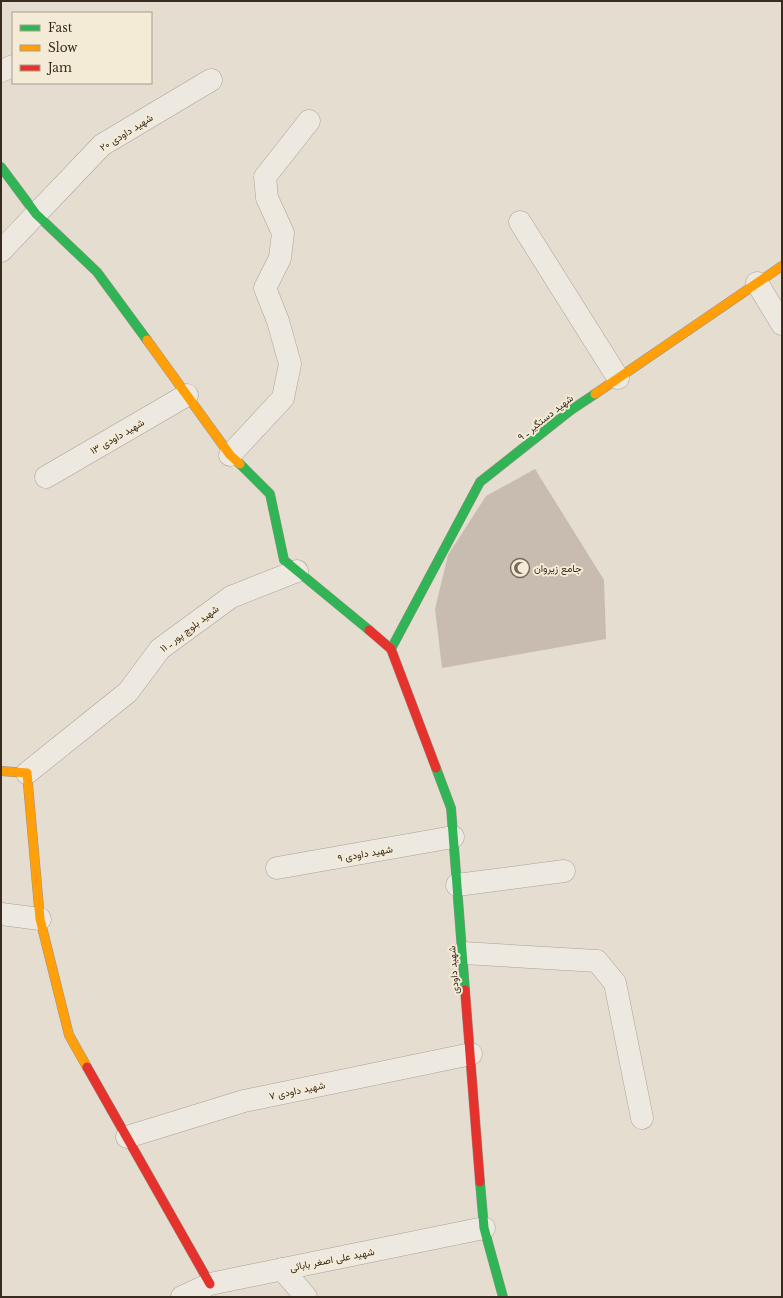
<svg xmlns="http://www.w3.org/2000/svg" width="783" height="1298" font-family="'Libre Baskerville',Vazirmatn,serif">
<style>
.building{fill:#c8bcb0}
.lines{fill:none;stroke-linecap:round;stroke-linejoin:round}
.street-casing{stroke:#aaa298;stroke-width:23}
.fast-casing{stroke:#9a9288;stroke-width:10}
.slow-casing{stroke:#9a9288;stroke-width:10}
.jam-casing{stroke:#9a9288;stroke-width:10}
.street{stroke:#ede9e1;stroke-width:22}
.fast{stroke:#30b455;stroke-width:9}
.slow{stroke:#ff9f0a;stroke-width:9}
.jam{stroke:#e5322d;stroke-width:9}
.labels{text-anchor:middle;stroke-width:4;stroke-linejoin:round;paint-order:stroke}
.street-label{font-size:10px;fill:#392b20;stroke:#f4ebd6}
.poi-label{font-size:10px;fill:#392b20;stroke:#f4ebd6;text-anchor:start}
</style>
<rect width="100%" height="100%" fill="#e5ddcf"/>
<polygon class="building" points="535,469 604,580 606,639 442,668 435,609 448,555 486,496"/>
<g class="lines">
<g class="street-casing">
<g id="street">
<polyline points="1,71 13,66"/>
<polyline points="520,222 618,378"/>
<polyline points="1,251 102,145 211,80"/>
<polyline points="757,283 782,324"/>
<polyline points="230,455 283,398 290,364 278,321 265,288 280,258 283,233 267,198 265,177 309,121"/>
<polyline points="46,477 187,395"/>
<polyline points="27,773 128,692 160,649 231,597 297,571"/>
<polyline points="277,868 453,837"/>
<polyline points="457,885 564,871"/>
<polyline points="1,914 40,919"/>
<polyline points="463,953 597,961 615,983 642,1118"/>
<polyline points="127,1137 244,1101 471,1054"/>
<polyline points="282,1269 306,1297"/>
<polyline points="182,1297 210,1284 484,1228"/>
</g>
</g>
<g class="fast-casing">
<g id="fast">
<polyline points="1,167 36,214 97,272 147,340"/>
<polyline points="240,464 270,494 284,560 369,630"/>
<polyline points="391,649 480,482 571,410 595,394"/>
<polyline points="436,768 451,808 465,990"/>
<polyline points="480,1182 484,1228 503,1297"/>
</g>
</g>
<g class="slow-casing">
<g id="slow">
<polyline points="147,340 230,455 240,464"/>
<polyline points="595,394 782,266"/>
<polyline points="1,771 27,773 40,919 69,1035 87,1067"/>
</g>
</g>
<g class="jam-casing">
<g id="jam">
<polyline points="369,630 391,649 436,768"/>
<polyline points="465,990 480,1182"/>
<polyline points="87,1067 210,1284"/>
</g>
</g>
<use href="#street" class="street"/>
<use href="#fast" class="fast"/>
<use href="#slow" class="slow"/>
<use href="#jam" class="jam"/>
</g>
<defs>
<g id="mosque-ring" transform="scale(1)"><circle r="9.5" fill="#f4ebd6" stroke="#75695d" stroke-width="1.5"/><path d="M3.5-4.9A6 6 0 1 0 3.5 4.9A5 5 0 1 1 3.5-4.9Z" fill="#75695d"/></g>
</defs>
<g fill-rule="evenodd">
<use href="#mosque-ring" x="520" y="568"/>
</g>
<g class="labels">
<g class="street-label">
<text transform="translate(126 132) rotate(-32)" y="4">شهید داودی ۲۰</text>
<text transform="translate(545 417) rotate(-38)" y="4">شهید دستگیر ـ ۹</text>
<text transform="translate(117 436) rotate(-30)" y="4">شهید داودی ۱۳</text>
<text transform="translate(189 628) rotate(-37)" y="4">شهید بلوچ پور ـ ۱۱</text>
<text transform="translate(365 853) rotate(-10)" y="4">شهید داودی ۹</text>
<text transform="translate(453 970) rotate(-94)" y="4">شهید داودی</text>
<text transform="translate(297 1090) rotate(-12)" y="4">شهید داودی ۷</text>
<text transform="translate(332 1259) rotate(-11)" y="4">شهید علی اصغر بابائی</text>
</g>
<g class="poi-label">
<text x="534" y="572">جامع زیروان</text>
</g>
</g>
<rect width="783" height="1298" fill="none" stroke="#392b20" stroke-width="4"/>
<rect x="12" y="12" width="140" height="72" fill="#f4ebd6" stroke="#a99e8d"/>
<rect x="20" y="25" width="20" height="6" fill="#30b455" stroke="#a99e8d"/>
<text x="48" y="32" font-size="12" fill="#392b20">Fast</text>
<rect x="20" y="45" width="20" height="6" fill="#ff9f0a" stroke="#a99e8d"/>
<text x="48" y="52" font-size="12" fill="#392b20">Slow</text>
<rect x="20" y="65" width="20" height="6" fill="#e5322d" stroke="#a99e8d"/>
<text x="48" y="72" font-size="12" fill="#392b20">Jam</text>
</svg>
